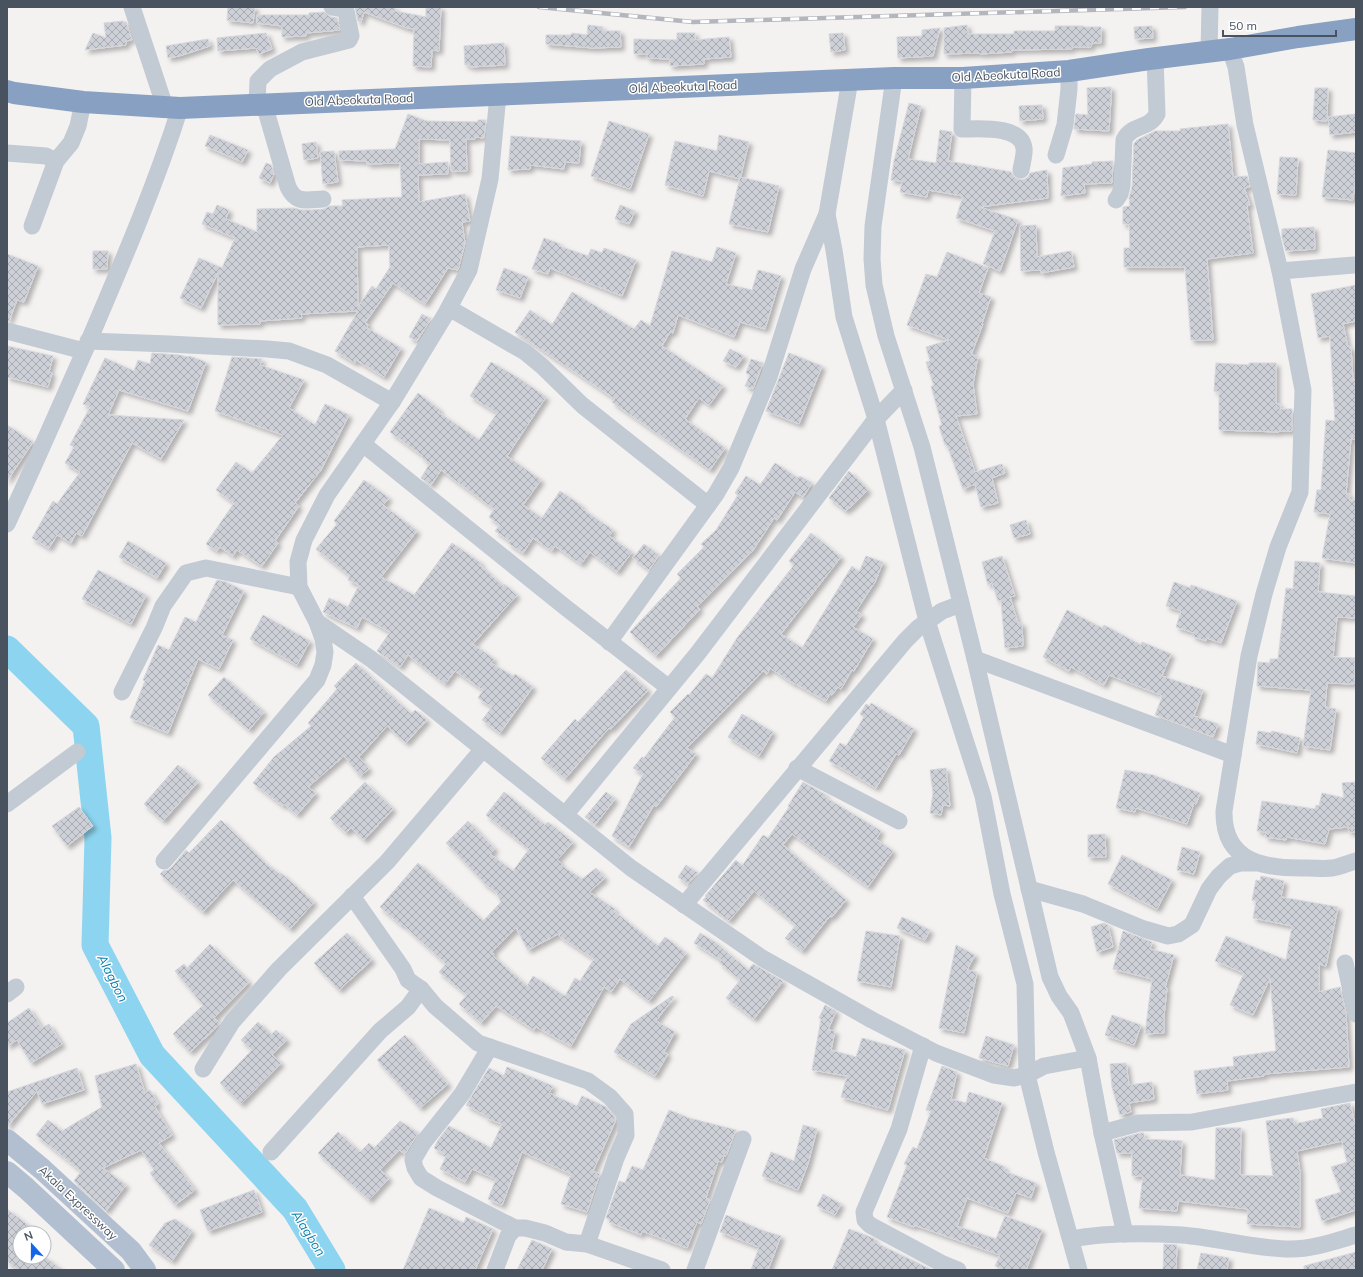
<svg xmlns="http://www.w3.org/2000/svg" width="1363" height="1277" font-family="Mulish,sans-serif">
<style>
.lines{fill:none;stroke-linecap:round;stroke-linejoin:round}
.river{stroke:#8cd4ef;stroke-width:27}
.building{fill:url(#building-cross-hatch);stroke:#d5d7dd;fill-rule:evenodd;filter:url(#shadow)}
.minor{stroke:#c2cad3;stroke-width:17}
.major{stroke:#b1bfd0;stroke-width:22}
.highway{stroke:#88a0c1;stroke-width:22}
.rail-casing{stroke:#b3b6bc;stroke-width:4.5}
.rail{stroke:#fff;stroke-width:3;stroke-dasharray:9;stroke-linecap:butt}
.labels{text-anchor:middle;stroke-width:3;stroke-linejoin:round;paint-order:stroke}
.street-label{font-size:12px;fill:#48535f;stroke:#fff}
.water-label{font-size:13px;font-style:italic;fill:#097eaa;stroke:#fff}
</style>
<defs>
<pattern id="building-cross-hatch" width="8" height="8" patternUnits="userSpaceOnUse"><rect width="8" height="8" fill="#cdd0d6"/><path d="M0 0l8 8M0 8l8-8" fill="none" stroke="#a8abb1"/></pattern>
<filter id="shadow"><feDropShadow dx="3.5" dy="3.5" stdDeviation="2" flood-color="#0004"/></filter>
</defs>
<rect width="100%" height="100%" fill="#f4f1f1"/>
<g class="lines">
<polyline class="river" points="7,649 86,726 98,838 95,945 152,1055 295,1209 332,1270"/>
</g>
<g class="building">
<polygon points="228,7 255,7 253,23 227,20"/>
<polygon points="355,7 395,7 395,11 426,17 426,7 441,7 439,51 432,50 431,67 413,66 414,29 407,28 364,12 361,22 358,21"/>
<polygon points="324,12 330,17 337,18 340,30 306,33 306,36 282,37 282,26 257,23 257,15 309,15 309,13"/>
<polygon points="123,21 123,22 126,22 132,40 126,41 126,45 85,50 93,33 106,38 104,23"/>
<polygon points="588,25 603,27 602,31 620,31 621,47 593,48 546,44 546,35 571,35 572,33 587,35"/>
<polygon points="967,25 968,34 1014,34 1014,31 1055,31 1055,26 1083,26 1083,27 1101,27 1101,43 1092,43 1091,47 1072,47 1072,49 1012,50 1012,52 980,54 980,53 944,54 944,28"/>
<polygon points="1152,26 1153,38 1135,39 1134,27"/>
<polygon points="940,28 933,56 898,58 897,37 922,36 922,30"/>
<polygon points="266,33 272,49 259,54 256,48 218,51 217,38"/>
<polygon points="677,33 695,33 695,40 729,37 731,57 704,59 704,64 670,66 670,59 647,58 647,54 634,54 634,39 677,40"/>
<polygon points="843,33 845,50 831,52 829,34"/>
<polygon points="208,39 210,46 179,56 168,58 166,46"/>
<polygon points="504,43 505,65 470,67 470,65 465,65 464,46"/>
<polygon points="1111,87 1111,99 1109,131 1074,129 1076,114 1088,115 1087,88"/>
<polygon points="1315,88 1328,88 1327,121 1313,120"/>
<polygon points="909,103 921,106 908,159 936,163 940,130 952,132 948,161 1011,172 1014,177 1020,180 1025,179 1028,177 1030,173 1047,170 1048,198 980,207 1018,220 1000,271 983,264 995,231 956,218 963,196 928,190 927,197 900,192 902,181 891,180 894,161"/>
<polygon points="1042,105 1043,119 1020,121 1019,106"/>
<path d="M408 114 426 121 478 122V120H486L484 138 475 137V139H466L467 171H451L450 140 419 139V164L448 162V174L418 175 419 202 465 194 470 221 462 222 465 243 458 270 448 268 425 304 393 283 365 323 368 324 367 328 401 348 384 377 356 360 355 363 335 351 358 311 301 314 302 318 260 321V324L218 325V273L201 308 180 298 199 258 222 268 235 238 202 224 207 212 213 214 217 205 229 210 226 219 257 232V209L294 208 301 210H312L324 209 330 206H343L342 200 402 197 400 163 367 164V161L339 160V151L395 149ZM389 245 390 267 376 289 372 286 358 307 357 247Z"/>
<polygon points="1356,114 1356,132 1330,135 1328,117"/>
<polygon points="609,121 649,134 630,189 591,176"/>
<polygon points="1228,124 1233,177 1247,176 1250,187 1244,188 1250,205 1247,206 1253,253 1207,259 1213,340 1191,340 1185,267 1124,267 1124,248 1130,248 1129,224 1123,224 1123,207 1130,206 1129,198 1132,187 1134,143 1137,140 1155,131 1181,131 1180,129"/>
<polygon points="210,135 248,150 242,162 205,146"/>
<polygon points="719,135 749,142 740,179 709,171 703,196 665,185 675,141 717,151"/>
<polygon points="511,136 581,141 579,163 565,162 564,169 530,165 530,169 508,170"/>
<polygon points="316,142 318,158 304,160 302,144"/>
<polygon points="1328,150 1356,153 1356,172 1353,200 1322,197"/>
<polygon points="334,151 338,182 323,184 320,152"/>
<polygon points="1280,157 1298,158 1296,195 1277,194"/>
<polygon points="1113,161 1112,183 1084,184 1085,193 1061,196 1063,168 1092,164 1092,162"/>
<polygon points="266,163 271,165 274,174 270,183 259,178"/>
<polygon points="740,177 779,186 768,232 729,224"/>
<polygon points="620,205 635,211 629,224 615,219"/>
<polygon points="1036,225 1037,257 1071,251 1074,267 1041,273 1041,270 1021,271 1020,226"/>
<polygon points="1314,227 1315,249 1286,251 1282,238 1282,229"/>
<polygon points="544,238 560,244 559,246 588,256 591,249 602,253 604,248 636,260 622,296 550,268 548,274 532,269"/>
<polygon points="717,247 736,253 726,284 752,290 758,270 781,276 765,329 740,322 734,337 678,315 673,333 670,332 662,346 723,386 709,405 699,398 685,419 725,448 710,470 612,402 615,399 515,332 530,310 552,325 572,292 634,329 641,320 650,326 672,251 712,262"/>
<polygon points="93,251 108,251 107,269 93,269"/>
<polygon points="947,252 988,268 979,293 991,297 982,324 983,324 971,355 978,356 973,384 977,414 956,416 975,472 1002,464 1005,473 992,478 998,503 981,507 975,484 963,489 947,445 945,445 939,426 942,425 931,386 934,386 926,362 930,361 926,347 949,340 907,325 926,274 937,277"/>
<polygon points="7,254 38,266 24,302 17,300 9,321 7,321"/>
<polygon points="504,268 528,277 520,298 496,290"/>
<polygon points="1356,285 1356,321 1343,324 1348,347 1351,347 1353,380 1356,380 1356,439 1351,439 1346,494 1350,494 1349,500 1356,500 1356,563 1322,558 1330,514 1314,512 1317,490 1321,490 1326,420 1335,421 1330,336 1318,338 1311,294"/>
<polygon points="422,314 431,319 417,341 409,337"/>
<polygon points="7,346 53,356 49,372 52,373 48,387 7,377"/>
<polygon points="730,349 744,356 736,367 723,361"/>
<polygon points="152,353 179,355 188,357 189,356 206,362 188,411 119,390 108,415 184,420 161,459 132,443 82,536 76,533 71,543 57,535 49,548 32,538 53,501 57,504 80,472 65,463 74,447 70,445 90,407 83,404 105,358 134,371 138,360 150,364"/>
<polygon points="789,353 822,366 799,424 766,411"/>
<polygon points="232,357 262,359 260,365 304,380 289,408 315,425 325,404 349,415 321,470 295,503 299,506 275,541 278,543 262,566 237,550 233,556 220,547 217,551 206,544 234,503 216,490 236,462 252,473 283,435 215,411"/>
<polygon points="751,359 763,363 753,389 745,386 750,375 746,373"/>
<polygon points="491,362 520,379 546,397 507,456 541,480 523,505 542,518 560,491 582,506 581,508 613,530 609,536 632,552 617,572 590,552 581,564 555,546 552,551 533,538 523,553 508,543 510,541 495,531 500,525 489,517 494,509 441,470 431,485 421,478 430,463 422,458 423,456 390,432 418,393 440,410 438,412 479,440 497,413 470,396"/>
<polygon points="1216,363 1249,365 1249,363 1276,363 1276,404 1280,404 1280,409 1292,409 1292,431 1279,431 1279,432 1219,430 1219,392 1214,391"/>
<polygon points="7,425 33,442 7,481"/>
<polygon points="775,463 798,478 800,476 812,483 803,497 795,492 777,520 774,518 752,552 751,552 697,607 700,609 656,656 630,632 681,578 677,574 704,547 701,544 716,530 738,495 735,493 746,476 760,485"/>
<polygon points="849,471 868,490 853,505 845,511 841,507 829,498"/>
<polygon points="364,480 389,498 383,505 417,531 381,577 414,595 452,543 481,563 480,565 503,586 504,584 517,595 473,644 494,659 491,663 513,676 515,674 533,687 500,733 482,720 492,707 478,698 483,690 455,671 445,684 408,655 400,667 377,651 390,632 362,617 357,628 323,612 329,598 348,607 359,585 348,580 350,576 316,549 337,524 334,521"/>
<polygon points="1026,520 1030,534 1014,538 1010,525"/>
<polygon points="811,533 841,557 781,634 802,648 852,566 859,572 866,556 883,562 875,582 856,611 862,615 853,627 873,639 854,671 852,670 841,689 838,687 832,695 830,694 826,701 794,683 794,684 770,668 767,674 763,671 687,748 696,754 656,807 654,805 629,847 612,836 643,774 633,768 642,757 644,758 675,717 670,712 688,694 689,695 706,674 712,678 737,638 794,565 789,561"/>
<polygon points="128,541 166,563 157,578 119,557"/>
<polygon points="644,544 659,555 649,570 633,558"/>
<polygon points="1002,556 1015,596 1010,597 1018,623 1022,623 1023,646 1005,648 1001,600 998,601 992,583 988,585 982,562"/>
<polygon points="1295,561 1320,563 1318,592 1356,596 1356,618 1337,617 1333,657 1355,658 1354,684 1327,683 1325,707 1336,709 1330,750 1303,746 1311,690 1257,686 1258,662 1270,663 1270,659 1278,659 1286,588 1293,589"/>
<polygon points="98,570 146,595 131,624 82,599"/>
<polygon points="217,580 226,582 244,591 222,635 233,640 219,669 198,659 168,733 130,718 145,681 143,680 158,645 169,650 185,617 196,622"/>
<polygon points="1174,582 1190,588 1191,585 1237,601 1221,643 1207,638 1206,641 1192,636 1194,633 1176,627 1181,611 1166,606"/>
<polygon points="1067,610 1102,628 1104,625 1141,645 1142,642 1171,654 1162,676 1203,690 1194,716 1218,724 1213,737 1155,715 1162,697 1160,697 1161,695 1109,675 1104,685 1071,667 1069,671 1043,657"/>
<polygon points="263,615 310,641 297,665 250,639"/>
<polygon points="356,663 411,714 415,710 427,720 406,743 387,726 359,757 369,769 360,776 344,756 308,787 316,793 297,815 284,804 283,806 253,783 274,757 311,726 308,723 337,689 334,686"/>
<polygon points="626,670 648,690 611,729 609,728 565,779 541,758 575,719 578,722"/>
<polygon points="224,677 264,712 249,730 208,695"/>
<polygon points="871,703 914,729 899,755 896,754 876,788 829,761 840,743 846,746 864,717 860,714 866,704 870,706"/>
<polygon points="742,714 773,732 759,756 728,737"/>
<polygon points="1258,731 1271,733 1272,731 1300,738 1297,753 1256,744"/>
<polygon points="178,765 198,782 163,821 144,804"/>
<polygon points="946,768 950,806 943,805 941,815 930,813 933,793 930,770"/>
<polygon points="1125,770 1153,775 1200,793 1196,804 1194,803 1187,824 1136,808 1135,812 1116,808"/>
<polygon points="365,782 393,809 364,840 351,828 346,833 330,818"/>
<polygon points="803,782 826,795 825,797 881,831 876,839 893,851 868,887 792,834 783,845 846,900 832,917 830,916 802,951 785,938 796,925 754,891 729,921 703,900 706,897 705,896 736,860 742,866 763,835 768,838 789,807 788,806"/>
<polygon points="1356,782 1356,832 1349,832 1348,827 1329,829 1325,844 1287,837 1286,840 1265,837 1266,832 1257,831 1262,801 1315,809 1316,805 1319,806 1322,793 1344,798 1342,783"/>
<path d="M504 792 545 825 548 822 573 842 557 860 562 864 561 865 582 879 596 868 605 878 589 892 615 909 614 911 658 946 665 937 686 953 649 1001 620 979 611 992 604 987 571 1046 536 1027 534 1030 496 1006 481 1023 459 1004 467 995 439 972 446 964 402 924 401 925 380 907 418 863 483 921 501 902 496 892 482 882 483 881 446 843 468 821 495 849 490 854 513 871 529 849 486 815ZM516 928 528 950 562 932 559 936 594 959 580 981 575 978 565 996 533 976 527 986 493 956 494 954 492 952Z"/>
<polygon points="606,792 615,799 595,825 585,817"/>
<polygon points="79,807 93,826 67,846 52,826"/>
<polygon points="221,820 265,863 280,874 281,873 314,902 290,929 233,880 203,912 160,874 163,871 168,870 172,867 186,850 189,853"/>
<polygon points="1105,834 1106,857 1088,857 1088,835"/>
<polygon points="1182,847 1200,852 1194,874 1177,870"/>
<polygon points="1122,855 1172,880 1157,909 1108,884"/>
<polygon points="686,865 698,873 688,884 678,877"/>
<polygon points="1261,876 1284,881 1281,897 1338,907 1326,966 1319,964 1319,992 1340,987 1346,1013 1349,1067 1264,1074 1264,1076 1227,1081 1228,1090 1197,1094 1194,1071 1234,1066 1233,1057 1276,1051 1270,978 1253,1015 1230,1005 1244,973 1215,961 1226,936 1286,960 1292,926 1253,918 1256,901 1252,900 1256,880 1260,881"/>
<polygon points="902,917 930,930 925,940 897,928"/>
<polygon points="1104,923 1108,925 1113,947 1097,952 1091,927"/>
<polygon points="866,931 900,936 891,987 857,981"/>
<polygon points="1123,931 1152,942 1150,949 1174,955 1165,988 1167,988 1164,1016 1164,1033 1145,1034 1152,979 1113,969"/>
<polygon points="347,933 372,960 339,990 314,963"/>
<polygon points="700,933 715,942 748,970 753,964 783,981 754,1019 726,998 740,980 719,962 721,960 694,943"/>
<polygon points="210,944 249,982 214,1018 220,1023 218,1026 190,1052 173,1034 203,1005 175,971 184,964 187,968"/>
<polygon points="956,945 975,955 967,970 977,972 964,1033 939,1028"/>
<polygon points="672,996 674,997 656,1021 675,1032 664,1052 668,1054 655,1076 614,1052 631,1024"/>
<polygon points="825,1005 836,1011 828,1030 835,1031 831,1050 856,1057 862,1038 905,1050 888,1110 841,1097 847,1076 812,1070 821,1019 819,1018"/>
<polygon points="29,1008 42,1028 49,1024 62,1044 31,1063 17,1040 7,1046 7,1023"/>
<polygon points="1112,1015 1141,1025 1134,1045 1105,1035"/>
<polygon points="258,1022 271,1035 276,1030 287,1040 272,1055 281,1063 241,1104 220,1083 252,1050 241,1040"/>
<polygon points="405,1035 448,1084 420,1108 377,1060"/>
<polygon points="986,1036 1014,1045 1008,1066 979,1058"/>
<polygon points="1126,1063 1129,1085 1152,1082 1154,1099 1129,1103 1131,1112 1120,1115 1112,1087 1110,1064"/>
<polygon points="136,1064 145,1093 150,1090 158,1104 155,1107 172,1135 159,1143 195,1190 175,1205 150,1173 154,1170 141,1150 103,1168 126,1185 106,1211 74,1181 81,1171 36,1135 48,1120 62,1131 102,1107 95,1076"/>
<polygon points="942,1066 957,1072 951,1099 966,1103 969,1092 1002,1103 984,1158 1005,1167 1004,1171 1036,1183 1031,1198 1016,1193 1008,1213 967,1198 957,1226 996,1239 1005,1216 1042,1230 1026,1270 1005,1270 995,1266 1000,1255 914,1225 914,1227 887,1217 907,1165 904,1164 913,1147 917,1149 931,1111 926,1110"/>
<polygon points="507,1067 553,1086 549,1093 577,1106 582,1096 606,1107 615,1118 615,1122 593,1171 600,1174 587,1212 561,1204 571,1174 522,1152 502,1205 488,1199 496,1179 472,1169 465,1182 440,1169 446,1157 443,1156 445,1154 434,1148 438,1140 449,1126 491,1148 502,1124 486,1118 487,1116 466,1105 489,1068 504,1076"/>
<polygon points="77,1068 84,1090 42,1104 37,1091 7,1127 7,1092"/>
<polygon points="1350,1103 1356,1128 1356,1210 1322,1221 1315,1200 1341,1192 1331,1167 1347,1162 1342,1141 1297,1151 1300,1172 1300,1227 1247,1224 1248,1209 1178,1201 1177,1211 1139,1208 1143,1176 1132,1176 1132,1153 1117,1153 1114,1140 1140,1133 1144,1133 1144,1139 1182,1141 1180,1175 1215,1180 1216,1128 1241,1128 1240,1175 1273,1176 1266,1121 1293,1118 1294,1124 1323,1118 1321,1109"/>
<polygon points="669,1110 689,1118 736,1130 726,1156 724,1155 722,1162 718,1161 706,1198 710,1200 701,1224 697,1222 687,1248 642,1231 641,1235 609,1222 610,1220 606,1218 619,1181 625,1183 632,1166 643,1170"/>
<polygon points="400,1121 418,1133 405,1154 399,1150 380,1170 389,1178 369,1200 318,1153 338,1132 360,1152 369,1143 374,1148"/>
<polygon points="803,1125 817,1129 808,1164 798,1190 762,1176 771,1152 794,1161"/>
<polygon points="254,1190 262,1212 208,1231 200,1210"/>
<polygon points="823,1194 841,1204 835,1215 817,1206"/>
<polygon points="429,1208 464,1223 466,1217 493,1229 475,1270 403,1270"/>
<polygon points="7,1209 38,1233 20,1233 20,1257 45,1257 62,1270 18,1270 7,1261"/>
<polygon points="726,1215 764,1231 781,1236 768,1270 751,1270 759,1247 720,1232"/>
<polygon points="175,1219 192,1231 172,1261 149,1245 165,1223"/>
<polygon points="849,1229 873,1238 875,1239 874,1242 932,1270 832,1270"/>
<polygon points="532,1240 552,1249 542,1270 517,1270"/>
<polygon points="1164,1244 1177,1245 1176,1270 1163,1270"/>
<polygon points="1356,1252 1356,1270 1304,1270 1304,1266"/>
<polygon points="1201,1253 1229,1258 1227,1270 1197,1270"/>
</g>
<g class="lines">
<g class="minor">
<polyline points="132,7 165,107"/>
<path d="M1230 49 1236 67 1245 125 1280 271 1303 390 1300 492 1278 547 1264 594 1249 656 1224 811C1223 863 1266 869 1307 868 1316 868 1324 869 1332 868 1340 867 1348 863 1356 861"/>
<polyline points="1209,52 1210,7"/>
<polyline points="894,78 873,226 872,259 874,285 886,336 922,447 975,659 1050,977 1059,996 1071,1013 1088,1058 1102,1133 1125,1234"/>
<path d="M963 78 962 129C979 129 1021 125 1024 148 1025 154 1022 163 1021 170"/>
<polyline points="257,104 258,81 270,69 302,52 349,40 351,36 346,11 343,9 332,7"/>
<path d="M264 104 288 187C296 204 306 200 323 199"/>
<polyline points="7,153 46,156 56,161"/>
<polyline points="1056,155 1065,125 1069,89 1069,71"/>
<path d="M1116 200 1120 194 1122 186 1124 140C1131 124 1149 130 1157 114L1155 58"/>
<polyline points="827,214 834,250 844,317 876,419 927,621 983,796 1002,894 1025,984 1027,1075 1046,1152 1079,1270"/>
<polyline points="32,226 56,161 71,143 78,126 83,102"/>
<polyline points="1280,271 1354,265"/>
<polyline points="449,308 525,352 542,366 582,405 708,505"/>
<polyline points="7,331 84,351"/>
<polyline points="88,341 169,344 267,349 289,351 327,365 392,402"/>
<polyline points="363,444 565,607 669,688"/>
<path d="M7 524C34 466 59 408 85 350 119 270 154 190 180 108"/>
<polyline points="317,622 371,659 631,868 762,958 872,1020 936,1053 994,1075 1014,1078 1027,1075 1044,1066 1088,1058"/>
<polyline points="609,642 716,494 731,468 769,377 803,269 827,214 850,80"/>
<polyline points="975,659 1233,755"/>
<polyline points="122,692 154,628 163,606 186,573 206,568 299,587"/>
<polyline points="797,768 899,821"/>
<polyline points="7,804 77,752"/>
<polyline points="565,815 698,653 876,419 904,390"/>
<polyline points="164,861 317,680 323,665 325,652 323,639 317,622 299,587 298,562 304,540 327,495 392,402 445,315 469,270 490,179 498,95"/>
<polyline points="1029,889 1083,904 1144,929 1168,936 1178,934 1192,925 1209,889 1219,876 1230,866 1240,863 1256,863"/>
<polyline points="684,905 905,641 918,628 942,611 961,604"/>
<polyline points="1345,963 1356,1014"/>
<polyline points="421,989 435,1006 478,1043 588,1081 610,1097 625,1114 626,1135 616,1158 587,1244"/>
<polyline points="7,994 16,987"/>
<polyline points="923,1046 899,1129 864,1212 865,1220 870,1225 941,1263 958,1270"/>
<polyline points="490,1047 462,1094 423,1143 413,1160 415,1168 421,1178 437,1188 515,1228 525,1228 545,1233 566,1242 587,1244 662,1270"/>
<polyline points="203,1069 232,1022 279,969 387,862 483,749"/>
<polyline points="1102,1133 1139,1123 1192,1122 1356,1092"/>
<polyline points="271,1152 380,1031 408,1007 421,989 408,980 403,969 352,896"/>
<path d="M1071 1239C1107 1232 1146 1233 1182 1235 1219 1238 1254 1249 1291 1249 1313 1249 1335 1241 1356 1235"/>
<polyline points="495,1270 508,1236 515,1228"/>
<polyline points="695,1270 743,1139"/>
</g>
<g class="major">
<polyline points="7,1140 42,1169 131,1251 145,1270"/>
<polyline points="7,1172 26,1188 114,1270"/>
</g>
<polyline class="highway" points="7,91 14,93 83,102 180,108 894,78 963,78 1069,71 1149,59 1230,49 1298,37 1356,29"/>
<g class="rail-casing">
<polyline id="rail" points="539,7 693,22 1185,7"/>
</g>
<use href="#rail" class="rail"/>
</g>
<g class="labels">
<g class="street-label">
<text transform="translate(1006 75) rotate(-3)" y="4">Old Abeokuta Road</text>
<text transform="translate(683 87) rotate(-2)" y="4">Old Abeokuta Road</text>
<text transform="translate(359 100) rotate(-2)" y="4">Old Abeokuta Road</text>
<text transform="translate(78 1203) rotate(43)" y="4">Akala Expressway</text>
</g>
<g class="water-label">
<text transform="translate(113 978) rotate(63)" y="5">Alagbon</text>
<text transform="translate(309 1233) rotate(58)" y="5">Alagbon</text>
</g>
</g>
<rect width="1363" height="1277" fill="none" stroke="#48535f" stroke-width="16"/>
<g transform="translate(32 1245) rotate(339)"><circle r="19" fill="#ffffff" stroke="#b6babf"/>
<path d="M0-3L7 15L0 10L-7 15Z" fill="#1465ea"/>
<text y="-6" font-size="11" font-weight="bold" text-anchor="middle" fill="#48535f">N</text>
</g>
<path d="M1223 30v6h113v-6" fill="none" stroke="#48535f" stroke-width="2"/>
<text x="1229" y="30" font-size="12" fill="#48535f" stroke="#ffffff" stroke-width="3" paint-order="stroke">50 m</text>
</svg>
